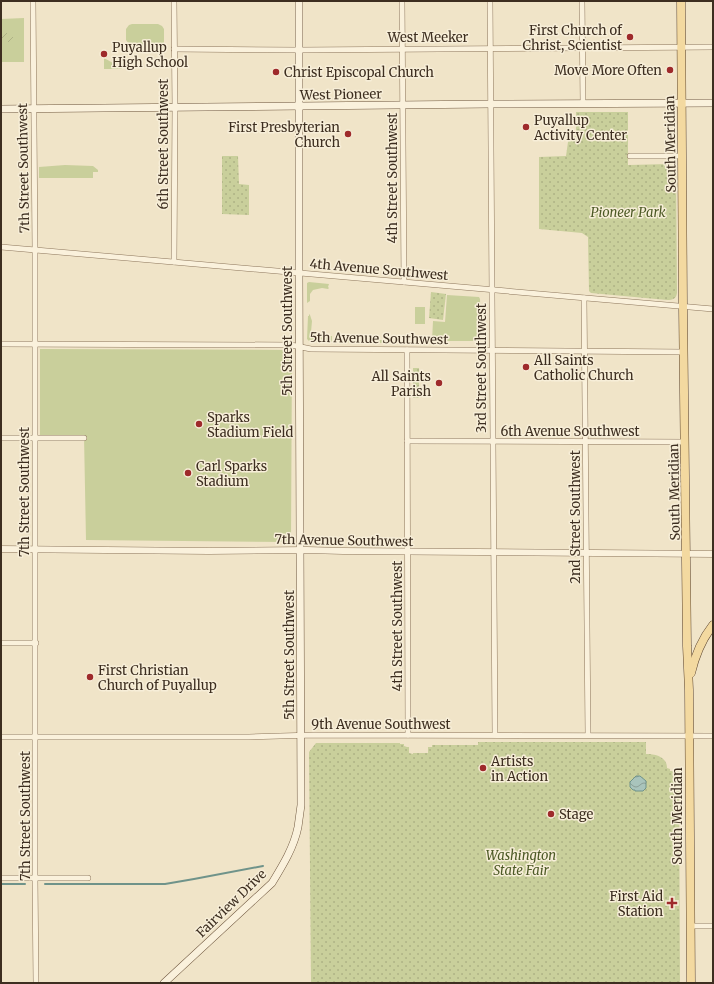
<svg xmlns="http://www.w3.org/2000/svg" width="714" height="984" font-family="Merriweather,serif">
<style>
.grass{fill:#c9cf9b}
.park{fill:url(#park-dots)}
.garden{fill:url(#garden-furrows)}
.water{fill:url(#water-waves);stroke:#6f938a}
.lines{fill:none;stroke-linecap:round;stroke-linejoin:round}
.stream{stroke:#6f938a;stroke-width:2}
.minor-casing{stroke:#8d765c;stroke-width:6}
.tertiary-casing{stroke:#8d765c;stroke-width:7}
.secondary-casing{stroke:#6f573f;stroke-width:8}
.primary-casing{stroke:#5b4430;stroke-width:9}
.minor{stroke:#faf1dc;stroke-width:5}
.tertiary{stroke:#faf1dc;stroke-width:6}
.secondary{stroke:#faf1dc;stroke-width:7}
.primary{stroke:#f3d9a0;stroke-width:8}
.poi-dot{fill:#9e2a2b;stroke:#f7eed8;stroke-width:1.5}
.labels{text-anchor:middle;stroke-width:3;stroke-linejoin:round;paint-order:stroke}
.poi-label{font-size:13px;fill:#3d2e20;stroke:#f7eed8;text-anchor:start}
.street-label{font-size:13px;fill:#3d2e20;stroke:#f7eed8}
.park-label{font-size:13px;font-style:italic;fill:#4d5a26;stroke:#f7eed8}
</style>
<defs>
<pattern id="park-dots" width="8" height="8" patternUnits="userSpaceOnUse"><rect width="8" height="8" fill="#c9cf9b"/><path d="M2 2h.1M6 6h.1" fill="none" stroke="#aeb285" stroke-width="1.8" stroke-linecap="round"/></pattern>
<pattern id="garden-furrows" width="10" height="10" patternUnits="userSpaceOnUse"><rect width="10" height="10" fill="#c9cf9b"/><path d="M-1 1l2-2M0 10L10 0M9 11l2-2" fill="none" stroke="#aeb285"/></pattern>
<pattern id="water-waves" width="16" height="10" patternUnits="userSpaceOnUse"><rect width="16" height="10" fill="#a9c4bc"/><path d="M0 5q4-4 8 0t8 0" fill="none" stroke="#8ba098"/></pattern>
</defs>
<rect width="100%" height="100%" fill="#f0e4c8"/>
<g class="grass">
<polygon points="24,18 24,62 1,62 1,19"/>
<polygon points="132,24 158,24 162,26 164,29 164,48 160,52 145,52 129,44 126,40 126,29 129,25"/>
<polygon points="104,58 122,68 122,69 104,69"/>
<polygon points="65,165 93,166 98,170 98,172 93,172 93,178 39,178 39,167"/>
<polygon points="309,282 329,284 328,287 329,288 328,289 322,288 313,290 310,294 310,301 307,303 307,283"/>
<polygon points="447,295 479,297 480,299 481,341 432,341 433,321 445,322"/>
<rect x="415" y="307" width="10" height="17"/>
<polygon points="309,314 310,315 312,321 311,332 315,337 332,336 332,342 310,342 307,339 308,316 309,316"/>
<polygon points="335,340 383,340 383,343 335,342"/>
<polygon points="40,349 292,350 291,542 86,540 84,436 40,436"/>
</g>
<g class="park">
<path d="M576 112H628V165L670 164 674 166 676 169 677 293C676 299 673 300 667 300L591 293 589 291 588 237 582 233 539 229V157L566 156 568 142 570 139 576 136Z"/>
<polygon points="222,156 238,156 239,184 249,185 249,215 222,214"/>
<polygon points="431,292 446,294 443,320 429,318"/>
<rect x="413" y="368" width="6" height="30"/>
<path d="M478 742H646V754C656 754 667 757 667 768L670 769V771H679L680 983H311L309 752 316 743H400V744H404V746L407 747H409V753L413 754V753H428V747H432V745H478Z"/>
</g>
<rect class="garden" x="2" y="33" width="11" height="9"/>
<polygon class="water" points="636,776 640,776 646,781 646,788 643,791 635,791 635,790 633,790 630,787 630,782"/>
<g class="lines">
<g class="stream">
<polyline points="1,884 25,884"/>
<polyline points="45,884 165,884 194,879 263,866"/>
</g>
<g class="minor-casing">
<g id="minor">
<polyline points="33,1 35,250 35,878 36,983"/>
<polyline points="174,1 175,108 174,262"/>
<polyline points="402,1 404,282"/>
<polyline points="490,1 495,735"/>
<polyline points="582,1 583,104"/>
<polyline points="174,49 299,50 713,47"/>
<polyline points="630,156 683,156"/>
<polyline points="1,247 713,309"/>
<polyline points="584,298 588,735"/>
<polyline points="1,344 291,345 311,349 684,352"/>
<polyline points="407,350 408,735"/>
<polyline points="1,438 84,438"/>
<polyline points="407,441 685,442"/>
<polyline points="1,643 36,643"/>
<polyline points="1,737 249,737 314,735 713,736"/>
<polyline points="1,878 88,878"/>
<polyline points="690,926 713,926"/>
</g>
</g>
<g class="tertiary-casing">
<polyline id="tertiary" points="1,549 209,551 307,550 343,551 713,554"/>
</g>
<g class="secondary-casing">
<g id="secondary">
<polyline points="1,109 490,104 713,103"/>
<path d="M164 983 272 883C283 865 294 847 298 827 299 820 300 812 301 805L299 273V1"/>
</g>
</g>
<g class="primary-casing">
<g id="primary">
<polyline points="681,1 683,307 687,646 689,690 691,983"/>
<path d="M691 673C695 656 702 639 713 625"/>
</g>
</g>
<use href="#minor" class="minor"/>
<use href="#tertiary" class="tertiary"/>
<use href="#secondary" class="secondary"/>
<use href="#primary" class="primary"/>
</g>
<g class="poi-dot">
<circle cx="630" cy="37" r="4"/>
<circle cx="104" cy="54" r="4"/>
<circle cx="670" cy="70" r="4"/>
<circle cx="276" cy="72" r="4"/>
<circle cx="526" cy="127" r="4"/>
<circle cx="348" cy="134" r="4"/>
<circle cx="526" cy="367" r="4"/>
<circle cx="439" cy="383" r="4"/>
<circle cx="199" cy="424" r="4"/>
<circle cx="188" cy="473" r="4"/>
<circle cx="90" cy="677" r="4"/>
<circle cx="483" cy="768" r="4"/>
<circle cx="551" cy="814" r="4"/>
<path d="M670 897h4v4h4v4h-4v4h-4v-4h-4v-4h4z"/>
</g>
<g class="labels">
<g class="poi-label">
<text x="622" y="35" text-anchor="end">First Church of<tspan x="622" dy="15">Christ, Scientist</tspan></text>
<text x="112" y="52">Puyallup<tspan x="112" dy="15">High School</tspan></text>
<text x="662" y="75" text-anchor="end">Move More Often</text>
<text x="284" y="77">Christ Episcopal Church</text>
<text x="534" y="125">Puyallup<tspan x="534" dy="15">Activity Center</tspan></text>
<text x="340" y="132" text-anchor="end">First Presbyterian<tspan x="340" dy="15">Church</tspan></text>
<text x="534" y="365">All Saints<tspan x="534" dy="15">Catholic Church</tspan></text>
<text x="431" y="381" text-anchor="end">All Saints<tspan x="431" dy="15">Parish</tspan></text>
<text x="207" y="422">Sparks<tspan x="207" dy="15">Stadium Field</tspan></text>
<text x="196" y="471">Carl Sparks<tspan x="196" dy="15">Stadium</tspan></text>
<text x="98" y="675">First Christian<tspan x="98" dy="15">Church of Puyallup</tspan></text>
<text x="491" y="766">Artists<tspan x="491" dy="15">in Action</tspan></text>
<text x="559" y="819">Stage</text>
<text x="663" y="901" text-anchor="end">First Aid<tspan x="663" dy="15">Station</tspan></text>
</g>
<g class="street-label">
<text x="428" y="42">West Meeker</text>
<text transform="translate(341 94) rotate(-1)" y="5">West Pioneer</text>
<text transform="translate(163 144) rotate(-90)" y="5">6th Street Southwest</text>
<text transform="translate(670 144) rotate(-91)" y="5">South Meridian</text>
<text transform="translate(23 168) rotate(-91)" y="5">7th Street Southwest</text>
<text transform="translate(392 178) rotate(-90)" y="5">4th Street Southwest</text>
<text transform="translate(379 269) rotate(5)" y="5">4th Avenue Southwest</text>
<text transform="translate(287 331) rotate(-90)" y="5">5th Street Southwest</text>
<text transform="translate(379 338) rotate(1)" y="5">5th Avenue Southwest</text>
<text transform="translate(481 368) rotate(-90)" y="5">3rd Street Southwest</text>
<text x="570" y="436">6th Avenue Southwest</text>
<text transform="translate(24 492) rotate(-90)" y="5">7th Street Southwest</text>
<text transform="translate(674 492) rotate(-91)" y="5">South Meridian</text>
<text transform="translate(575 517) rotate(-90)" y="5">2nd Street Southwest</text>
<text transform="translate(344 540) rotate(1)" y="5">7th Avenue Southwest</text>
<text transform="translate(397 626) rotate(-90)" y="5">4th Street Southwest</text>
<text transform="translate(289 655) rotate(-90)" y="5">5th Street Southwest</text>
<text x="381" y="729">9th Avenue Southwest</text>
<text transform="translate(25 816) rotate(-90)" y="5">7th Street Southwest</text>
<text transform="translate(677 816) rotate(-90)" y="5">South Meridian</text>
<text transform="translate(231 903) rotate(-44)" y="5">Fairview Drive</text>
</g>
<g class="park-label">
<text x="628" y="217">Pioneer Park</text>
<text x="521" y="860">Washington<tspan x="521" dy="15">State Fair</tspan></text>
</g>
</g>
<rect width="714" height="984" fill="none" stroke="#3d2e20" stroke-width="4"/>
</svg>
